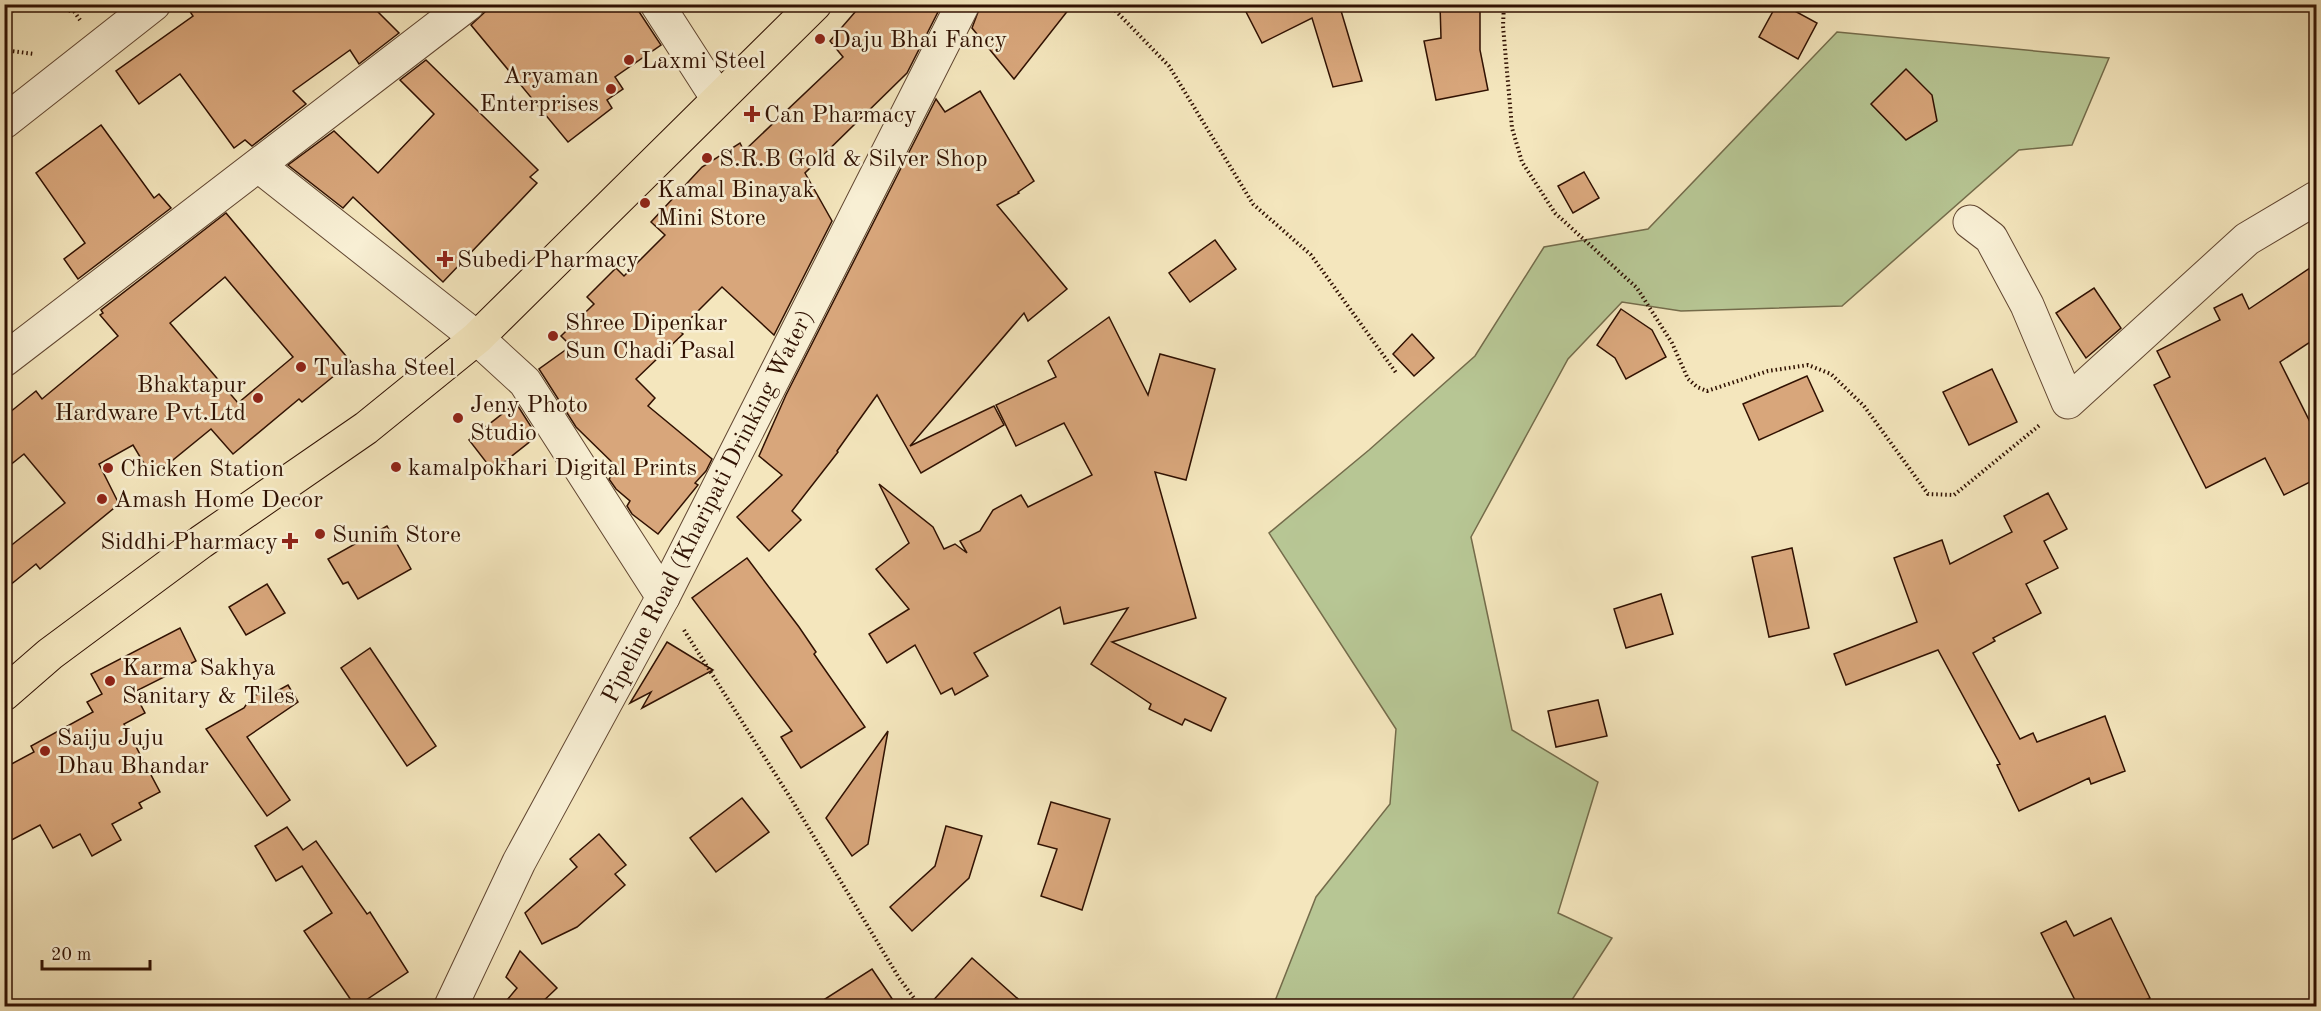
<svg xmlns="http://www.w3.org/2000/svg" width="2321" height="1011" font-family="'Old Standard TT',serif">
<style>
.green{fill:#b7c694;stroke:#746c4b;stroke-width:1.5}
.building{fill:#d8a67b;stroke:#301102;stroke-width:1.5;fill-rule:evenodd}
.lines{fill:none;stroke-linecap:round;stroke-linejoin:round}
.minor-casing{stroke:#614631;stroke-width:35}
.major-casing{stroke:#301102;stroke-width:35}
.path{stroke:#301102;stroke-width:4;stroke-dasharray:1.5 3;stroke-linecap:butt}
.minor{stroke:#f8efd4;stroke-width:33}
.major{stroke:#f4e6bd;stroke-width:33}
.poi-dot{fill:#8f2418;stroke:#f8efd4;stroke-width:2}
.labels{text-anchor:middle;stroke-width:5;stroke-linejoin:round;paint-order:stroke}
.poi-label{font-size:24px;fill:#301102;stroke:#f8efd4;text-anchor:start}
.street-label{font-size:24px;fill:#301102;stroke:#f8efd4}
</style>
<rect width="100%" height="100%" fill="#f4e6bd"/>
<filter id="stains"><feTurbulence type="fractalNoise" baseFrequency=".00333" numOctaves="4"/><feColorMatrix values="0 0 0 0 .2 0 0 0 0 .09 0 0 0 0 .02 0 0 0 .5 -.17"/></filter>
<radialGradient id="worn" r=".72"><stop offset=".6" stop-color="#630" stop-opacity="0"/><stop offset="1" stop-color="#630" stop-opacity=".3"/></radialGradient>
<polygon class="green" points="1837,32 2109,58 2072,145 2019,150 1842,306 1681,311 1622,302 1568,359 1471,537 1512,730 1598,782 1558,913 1612,938 1568,1006 1273,1006 1316,897 1390,804 1396,729 1269,533 1369,450 1475,356 1544,247 1648,229"/>
<g class="building">
<polygon points="185,4 370,4 399,33 359,64 350,50 293,91 306,104 252,146 245,140 234,148 180,74 139,104 116,71 193,16"/>
<polygon points="486,4 634,4 661,45 615,77 623,89 607,100 612,108 568,142 471,25 485,12"/>
<polygon points="862,4 942,4 907,73 805,173 832,221 774,335 722,287 679,330 683,334 636,379 655,398 648,406 712,459 706,471 695,483 698,485 658,534 632,514 627,506 630,501 616,489 609,479 618,468 576,427 539,369 571,346 561,336 594,304 587,297 616,268 624,276 665,235 651,222 702,167 740,143 744,151 843,57 830,41"/>
<polygon points="981,4 1073,4 1014,79 972,28"/>
<polygon points="1242,4 1339,4 1362,81 1333,87 1312,18 1262,43"/>
<polygon points="1440,4 1480,4 1480,50 1488,90 1436,100 1424,41 1441,38"/>
<polygon points="1777,4 1782,4 1817,23 1798,59 1759,37"/>
<polygon points="426,60 538,170 530,177 537,183 443,282 353,197 343,208 288,165 334,131 378,173 434,114 400,80"/>
<polygon points="1906,69 1932,95 1937,121 1906,140 1871,104"/>
<polygon points="980,91 1034,181 1018,192 1019,193 997,205 1067,289 1028,321 1024,313 910,446 994,406 1004,425 921,473 877,395 837,451 838,452 792,511 801,520 769,551 737,517 782,475 759,456 786,395 936,99 945,112"/>
<polygon points="101,125 154,198 159,194 171,208 78,279 64,259 85,243 36,173"/>
<polygon points="1584,172 1599,198 1573,213 1558,186"/>
<path d="M226 213 351 362 302 402 299 399 233 454 211 429 152 477 133 445 99 464 119 504 40 569 36 564 4 590V551L65 503 24 454 4 470V417L36 391 42 399 118 336 100 315 103 313 101 310ZM225 277 293 357 238 403 170 323Z"/>
<polygon points="1215,240 1236,269 1190,302 1169,273"/>
<polygon points="2316,264 2316,338 2280,362 2316,434 2316,479 2284,495 2265,458 2206,488 2154,385 2170,377 2157,351 2220,320 2214,308 2242,294 2249,309"/>
<polygon points="2094,288 2121,328 2086,358 2056,313"/>
<polygon points="1621,309 1652,330 1666,357 1626,379 1615,358 1597,345"/>
<polygon points="1109,317 1148,395 1160,354 1215,369 1186,480 1155,472 1196,618 1112,642 1226,698 1211,731 1185,719 1182,725 1149,709 1151,704 1091,664 1128,608 1064,624 1060,607 974,653 988,676 955,695 952,688 941,694 915,645 887,663 869,634 909,609 876,569 909,543 879,484 933,527 944,549 955,544 967,553 960,541 980,531 993,510 1021,495 1028,507 1092,475 1064,423 1016,446 996,405 1056,377 1048,361"/>
<polygon points="1412,334 1434,358 1414,376 1393,354"/>
<polygon points="1992,369 2017,422 1969,445 1943,392"/>
<polygon points="1807,376 1823,411 1759,440 1743,404"/>
<polygon points="516,403 537,436 493,471 469,440"/>
<polygon points="2048,493 2067,529 2044,541 2058,568 2026,584 2041,613 1993,638 1995,641 1973,653 2020,739 2033,733 2037,742 2105,716 2125,771 2091,784 2089,778 2019,811 1997,765 2000,764 1938,650 1846,685 1834,654 1917,622 1894,558 1942,540 1950,564 2012,532 2004,516"/>
<polygon points="387,526 411,569 358,599 348,582 343,584 328,559"/>
<polygon points="1792,548 1809,628 1769,637 1752,557"/>
<polygon points="747,558 799,627 816,652 814,654 865,727 801,768 781,737 792,731 692,598"/>
<polygon points="267,584 285,613 246,635 229,607"/>
<polygon points="1661,594 1673,634 1626,648 1614,609"/>
<polygon points="180,628 196,661 134,692 145,713 124,724 160,792 139,803 142,808 112,824 121,840 92,856 80,834 53,848 40,825 4,844 4,768 34,752 31,746 93,712 87,702 102,694 91,674"/>
<polygon points="667,642 713,670 642,708 651,692 630,703"/>
<polygon points="370,648 436,746 407,766 341,668"/>
<polygon points="288,685 298,702 247,737 290,800 267,816 206,729 244,708 252,696 262,693 270,695"/>
<polygon points="1598,700 1607,736 1556,747 1548,711"/>
<polygon points="888,731 868,844 852,856 826,818"/>
<polygon points="742,798 769,832 716,872 690,838"/>
<polygon points="1051,802 1110,819 1082,910 1041,896 1057,849 1038,844"/>
<polygon points="946,826 982,836 969,878 912,931 890,907 935,866"/>
<polygon points="287,827 303,850 316,841 367,914 370,912 408,972 357,1006 355,1006 304,931 332,913 302,866 276,881 255,846"/>
<polygon points="599,834 626,865 615,874 625,885 577,927 542,944 525,913 577,867 570,859"/>
<polygon points="2111,918 2150,998 2131,1006 2078,1006 2041,933 2066,921 2074,936"/>
<polygon points="520,951 557,988 538,1006 502,1006 517,988 506,977"/>
<polygon points="972,958 1026,1006 928,1006"/>
<polygon points="872,969 897,1006 814,1006"/>
</g>
<g class="lines">
<g class="minor-casing">
<g id="minor">
<polyline points="657,4 718,99"/>
<polyline points="4,122 154,4"/>
<polyline points="259,166 477,338 525,382 663,597"/>
<polyline points="1970,222 1991,238 2027,305 2068,402 2247,239 2316,198"/>
<polyline points="4,360 468,4"/>
<polyline points="451,1006 519,862 663,597 963,4"/>
</g>
</g>
<g class="major-casing">
<polyline id="major" points="4,694 50,654 201,542 366,428 477,338 815,4"/>
</g>
<g class="path">
<path d="M43 4C53 8 63 8 73 12"/>
<polyline points="69,4 80,20"/>
<polyline points="1109,4 1169,66 1253,204 1311,255 1397,374"/>
<polyline points="1504,4 1503,26 1512,128 1522,162 1555,213 1637,288 1672,343 1688,379 1697,387 1707,391 1768,371 1808,365 1831,374 1864,406 1928,494 1954,495 2041,424"/>
<polyline points="4,15 9,14 19,4"/>
<polyline points="4,50 34,54"/>
<polyline points="684,630 793,802 899,978 920,1006"/>
</g>
<use href="#minor" class="minor"/>
<use href="#major" class="major"/>
</g>
<g class="poi-dot">
<circle cx="820" cy="39" r="6"/>
<circle cx="629" cy="60" r="6"/>
<circle cx="611" cy="89" r="6"/>
<path d="M749 105h6v6h6v6h-6v6h-6v-6h-6v-6h6z"/>
<circle cx="707" cy="158" r="6"/>
<circle cx="645" cy="203" r="6"/>
<path d="M442 250h6v6h6v6h-6v6h-6v-6h-6v-6h6z"/>
<circle cx="553" cy="336" r="6"/>
<circle cx="301" cy="367" r="6"/>
<circle cx="258" cy="398" r="6"/>
<circle cx="458" cy="418" r="6"/>
<circle cx="396" cy="467" r="6"/>
<circle cx="108" cy="468" r="6"/>
<circle cx="102" cy="499" r="6"/>
<circle cx="320" cy="534" r="6"/>
<path d="M287 532h6v6h6v6h-6v6h-6v-6h-6v-6h6z"/>
<circle cx="110" cy="681" r="6"/>
<circle cx="45" cy="751" r="6"/>
</g>
<g class="labels">
<g class="poi-label">
<text x="832" y="47">Daju Bhai Fancy</text>
<text x="641" y="68">Laxmi Steel</text>
<text x="599" y="83" text-anchor="end">Aryaman<tspan x="599" dy="28">Enterprises</tspan></text>
<text x="764" y="122">Can Pharmacy</text>
<text x="719" y="166">S.R.B Gold &amp; Silver Shop</text>
<text x="657" y="197">Kamal Binayak<tspan x="657" dy="28">Mini Store</tspan></text>
<text x="457" y="267">Subedi Pharmacy</text>
<text x="565" y="330">Shree Dipenkar<tspan x="565" dy="28">Sun Chadi Pasal</tspan></text>
<text x="313" y="375">Tulasha Steel</text>
<text x="246" y="392" text-anchor="end">Bhaktapur<tspan x="246" dy="28">Hardware Pvt.Ltd</tspan></text>
<text x="470" y="412">Jeny Photo<tspan x="470" dy="28">Studio</tspan></text>
<text x="408" y="475">kamalpokhari Digital Prints</text>
<text x="120" y="476">Chicken Station</text>
<text x="114" y="507">Amash Home Decor</text>
<text x="332" y="542">Sunim Store</text>
<text x="278" y="549" text-anchor="end">Siddhi Pharmacy</text>
<text x="122" y="675">Karma Sakhya<tspan x="122" dy="28">Sanitary &amp; Tiles</tspan></text>
<text x="57" y="745">Saiju Juju<tspan x="57" dy="28">Dhau Bhandar</tspan></text>
</g>
<g class="street-label">
<text transform="translate(707 506) rotate(-63)" y="8">Pipeline Road (Kharipati Drinking Water)</text>
</g>
</g>
<rect width="2321" height="1011" fill="none" stroke="#f4e6bd" stroke-width="24"/>
<rect x="6" y="6" width="2309" height="999" fill="none" stroke="#301102" stroke-width="3"/>
<rect x="12" y="12" width="2297" height="987" fill="none" stroke="#301102" stroke-width="1.5"/>
<path d="M42 960v9h108v-9" fill="none" stroke="#301102" stroke-width="3"/>
<text x="51" y="960" font-size="18" fill="#301102" stroke="#f8efd4" stroke-width="4.5" paint-order="stroke">20 m</text>
<rect width="100%" height="100%" filter="url(#stains)"/>
<rect width="100%" height="100%" fill="url(#worn)"/>
</svg>
